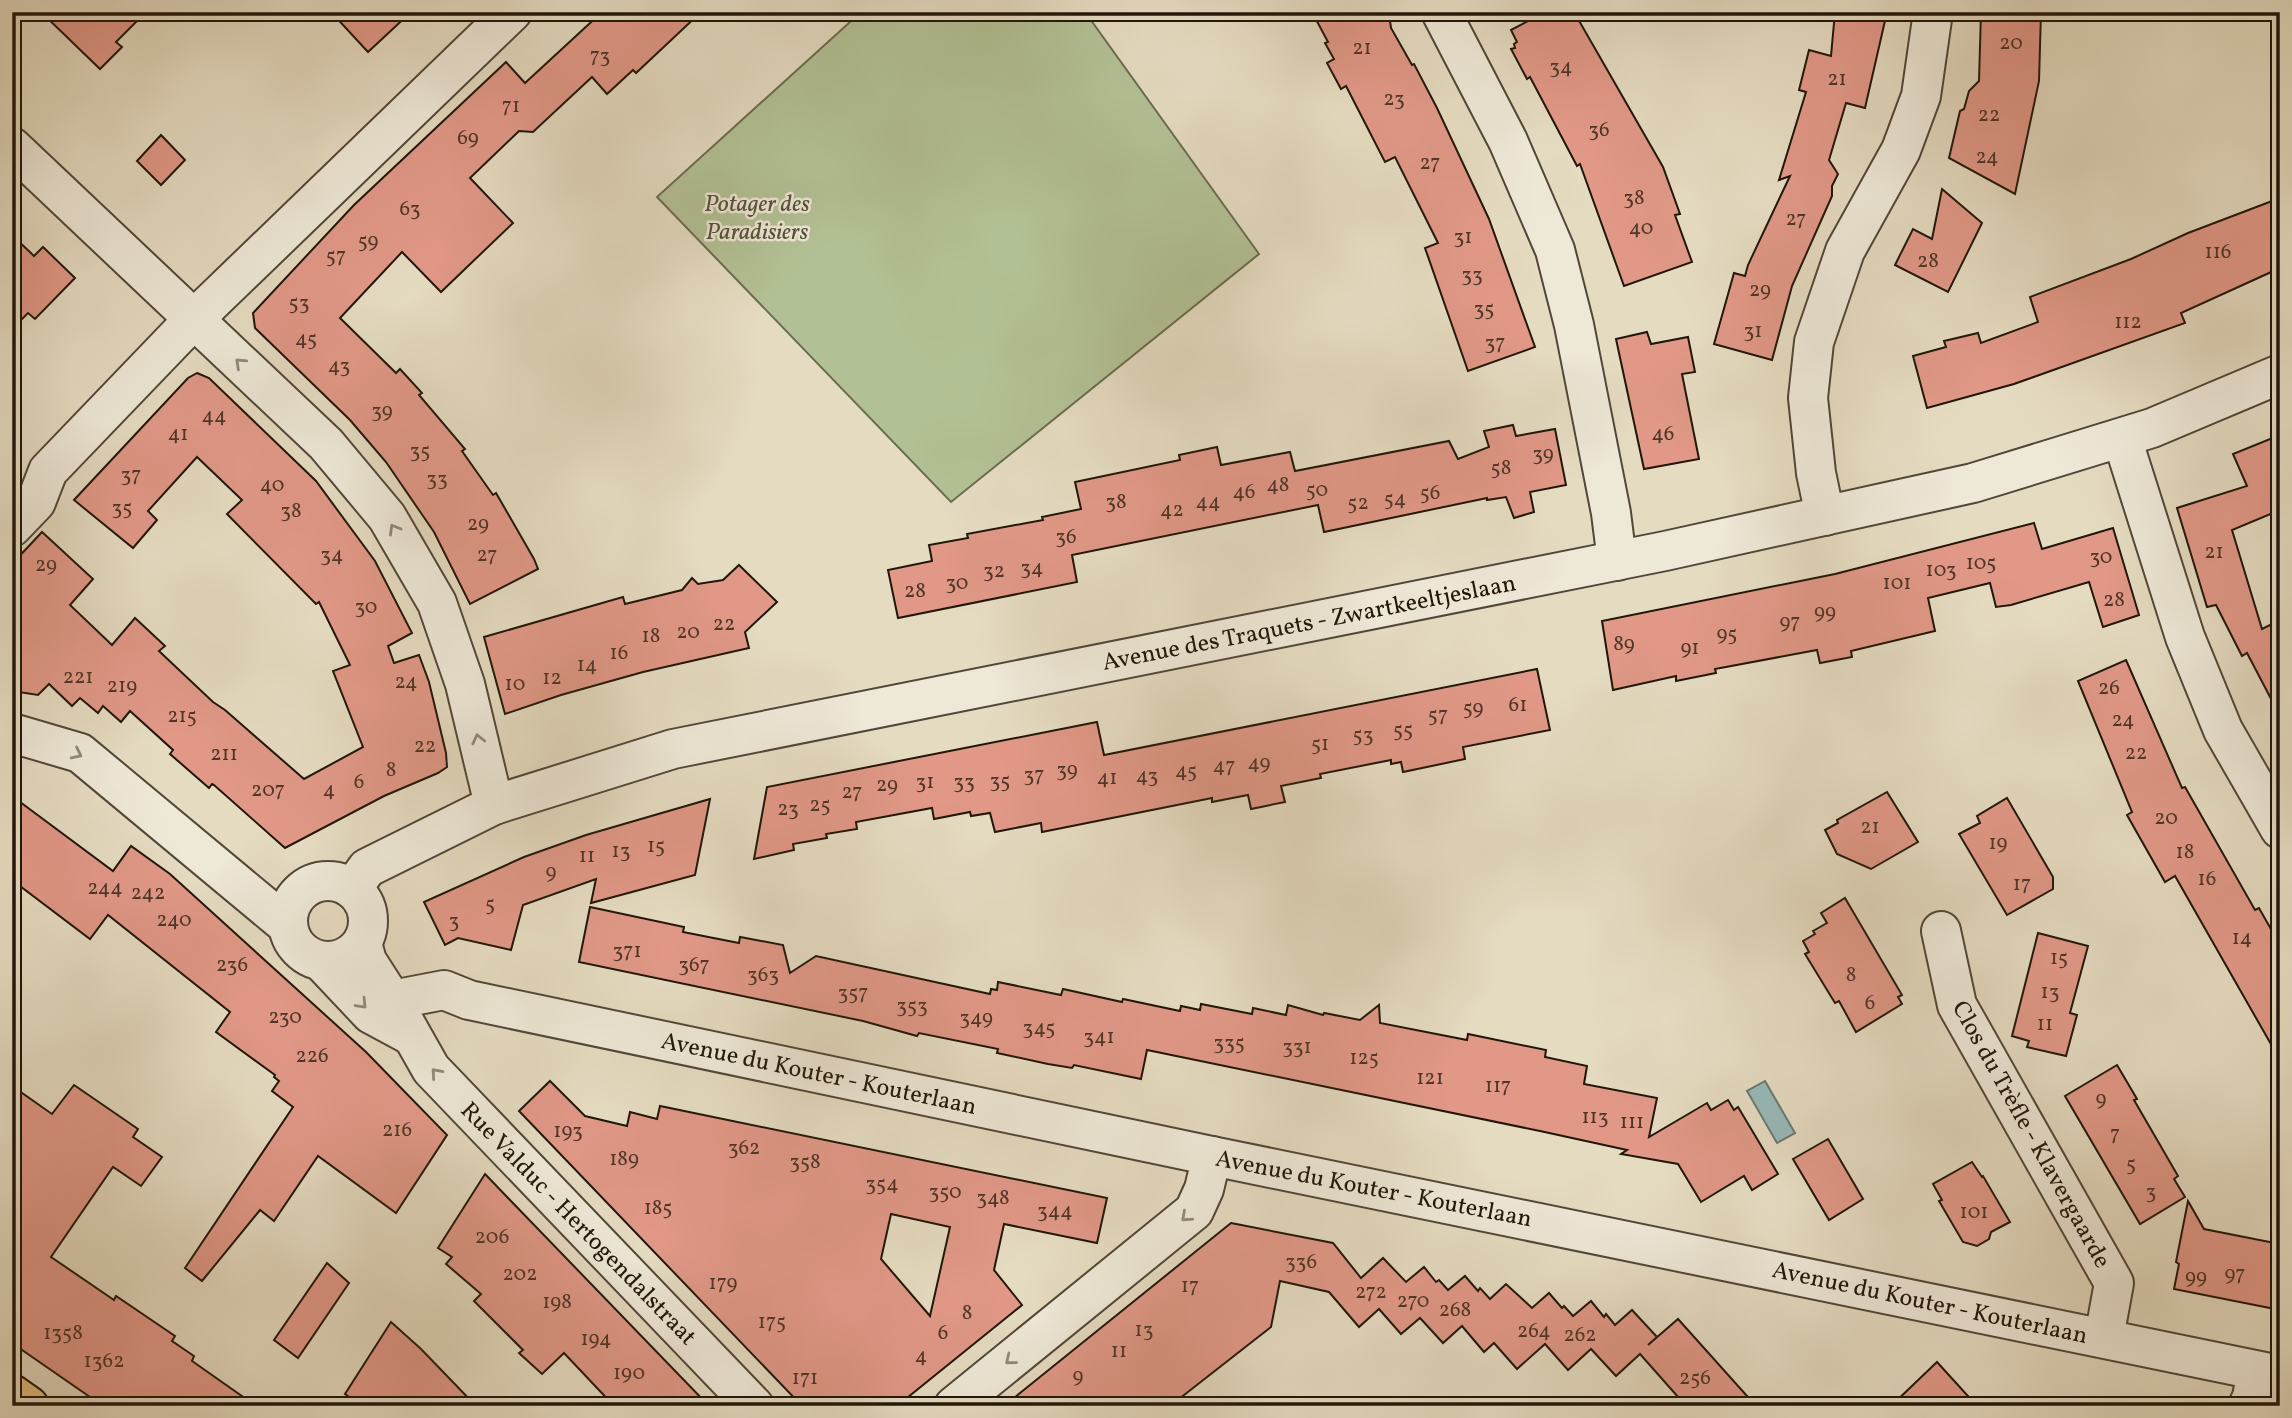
<svg xmlns="http://www.w3.org/2000/svg" width="2292" height="1418" font-family="Vollkorn,serif">
<style>
.green{fill:#b2c195;stroke:#696c4f;stroke-width:2}
.water{fill:#98b9ba;stroke:#687873;stroke-width:2}
.building{fill:#e19887;stroke:#201609;stroke-width:2;fill-rule:evenodd}
.lines{fill:none;stroke-linecap:round;stroke-linejoin:round}
.minor-casing{stroke:#514737;stroke-width:42}
.major-casing{stroke:#201609;stroke-width:42}
.minor{stroke:#eee8d7;stroke-width:38}
.major{stroke:#e2be80;stroke-width:38}
.oneway{stroke:#918a7a}
.labels{text-anchor:middle;stroke-width:5;stroke-linejoin:round;paint-order:stroke}
.number-label{font-size:21px;fill:#503628}
.park-label{font-size:24px;font-style:italic;fill:#53523a;stroke:#eee8d7}
.street-label{font-size:24px;fill:#201609;stroke:#eee8d7}
</style>
<rect width="100%" height="100%" fill="#e5dbc1"/>
<filter id="stains"><feTurbulence type="fractalNoise" baseFrequency=".00286" numOctaves="4"/><feColorMatrix values="0 0 0 0 .2 0 0 0 0 .09 0 0 0 0 .02 0 0 0 .5 -.17"/></filter>
<radialGradient id="worn" r=".72"><stop offset=".6" stop-color="#630" stop-opacity="0"/><stop offset="1" stop-color="#630" stop-opacity=".3"/></radialGradient>
<polygon class="green" points="861,12 1085,12 1259,254 951,502 657,197"/>
<polygon class="water" points="1765,1081 1795,1133 1777,1143 1747,1091"/>
<g class="building">
<polygon points="41,12 146,12 116,42 122,47 100,69"/>
<polygon points="331,12 411,12 368,52"/>
<polygon points="602,12 701,12 636,73 633,70 607,94 592,77 533,132 519,131 470,178 513,223 441,292 402,252 340,318 396,373 400,369 422,393 419,395 465,449 462,451 493,495 496,493 534,559 538,569 470,604 434,532 386,462 350,420 255,328 253,313 354,205 506,62 525,83"/>
<polygon points="1312,12 1382,12 1390,21 1391,28 1412,65 1414,64 1437,108 1489,219 1535,347 1468,371 1425,248 1438,243 1395,157 1385,162 1346,86 1341,89 1327,63 1334,59 1325,43 1328,42"/>
<polygon points="1524,12 1574,12 1663,167 1680,214 1675,215 1692,262 1624,286 1580,164 1577,166 1530,77 1527,79 1511,49 1515,48 1514,44 1517,42 1511,30 1528,21"/>
<polygon points="1835,12 1887,12 1865,108 1846,103 1829,160 1838,174 1832,186 1832,196 1792,286 1772,360 1714,344 1734,273 1745,276 1748,265 1790,176 1779,180 1806,92 1799,90 1809,50 1831,56"/>
<polygon points="1981,12 2041,12 2039,81 2015,194 1949,158 1960,111 1964,109 1969,91 1979,81"/>
<polygon points="161,135 185,160 161,185 137,161"/>
<polygon points="1942,189 1982,223 1948,292 1895,265 1913,229 1932,239"/>
<polygon points="2280,198 2280,268 2181,313 2185,323 2014,384 1927,408 1913,356 1946,347 1944,341 1978,333 1981,343 2038,322 2030,297 2131,259 2188,233"/>
<polygon points="12,235 34,256 43,247 75,278 35,319 28,313 12,329"/>
<polygon points="1647,332 1651,344 1688,337 1695,372 1682,374 1699,459 1644,469 1616,339"/>
<polygon points="197,373 209,378 316,481 375,561 412,633 388,646 394,663 419,655 429,682 446,753 447,767 438,773 384,796 285,848 214,785 212,784 209,788 170,754 173,750 130,711 121,722 103,706 98,713 80,698 72,706 49,684 38,695 12,691 12,564 42,532 93,579 70,605 112,645 135,618 165,646 159,651 213,702 225,710 304,779 363,747 333,671 350,665 319,602 316,604 227,514 242,500 197,457 148,511 157,520 133,548 74,500 188,378"/>
<polygon points="1513,425 1516,436 1555,429 1566,485 1530,492 1534,512 1514,518 1506,497 1487,500 1487,498 1324,532 1318,505 1072,555 1077,582 898,618 888,570 932,561 929,545 968,538 967,534 1043,520 1042,517 1081,509 1075,482 1180,460 1179,455 1217,447 1221,465 1290,452 1295,471 1449,441 1458,459 1489,447 1484,431"/>
<polygon points="2280,435 2280,510 2232,530 2262,629 2280,620 2280,716 2247,653 2242,656 2216,605 2207,607 2177,508 2247,486 2233,454"/>
<polygon points="2034,523 2042,549 2113,528 2139,615 2103,627 2089,582 2011,605 1996,607 1990,583 1928,598 1935,631 1851,651 1852,657 1820,663 1817,650 1715,669 1716,673 1676,681 1676,676 1613,690 1602,621 1835,574"/>
<polygon points="739,565 777,602 745,632 749,648 643,672 561,695 505,714 484,637 623,597 625,604 682,590 692,578 698,584 723,580"/>
<polygon points="2126,660 2182,788 2185,787 2255,910 2259,908 2280,945 2280,1060 2175,876 2165,882 2127,815 2132,812 2078,681"/>
<polygon points="1537,669 1550,730 1463,747 1465,759 1403,772 1401,762 1391,764 1391,760 1320,774 1321,778 1281,786 1285,802 1251,809 1248,795 1212,802 1212,798 1042,832 1041,823 995,832 990,813 971,816 970,812 934,819 932,808 856,822 857,829 826,834 827,838 793,844 794,850 754,859 767,787 1097,722 1104,755"/>
<polygon points="1887,792 1918,842 1871,869 1837,854 1825,830 1838,823 1837,820"/>
<polygon points="12,796 113,871 131,846 170,874 366,1052 447,1135 396,1213 318,1156 274,1221 260,1210 202,1281 185,1268 293,1107 272,1091 279,1081 274,1077 275,1075 216,1032 230,1012 108,915 90,939 12,880"/>
<polygon points="2007,798 2053,877 2053,889 2007,915 1959,834 1980,823 1977,816"/>
<polygon points="710,799 695,875 591,903 596,879 523,905 511,950 458,938 445,945 424,902 524,857 586,835"/>
<polygon points="1845,898 1902,995 1898,997 1902,1004 1856,1032 1839,1001 1835,1003 1805,954 1809,952 1803,941 1815,934 1813,931 1827,923 1821,913"/>
<polygon points="590,907 684,927 683,932 739,943 740,937 783,945 790,973 816,956 990,994 991,989 997,990 998,982 1061,995 1063,989 1122,1002 1123,999 1180,1011 1181,1006 1200,1010 1201,1004 1252,1014 1253,1008 1286,1015 1288,1005 1323,1015 1324,1013 1360,1020 1379,1005 1380,1023 1467,1040 1468,1034 1546,1050 1545,1057 1587,1066 1584,1084 1657,1098 1649,1137 1707,1103 1711,1110 1728,1100 1734,1110 1738,1107 1778,1174 1752,1190 1744,1176 1701,1202 1678,1164 1621,1154 1627,1150 1540,1131 1147,1050 1141,1079 1074,1065 1072,1068 1048,1064 997,1053 998,1049 919,1033 917,1036 863,1021 579,962"/>
<polygon points="2038,933 2088,946 2070,1013 2077,1015 2066,1056 2027,1047 2029,1041 2012,1036"/>
<polygon points="2117,1065 2137,1099 2134,1100 2178,1176 2174,1179 2185,1197 2140,1224 2065,1096"/>
<path d="M550 1081 585 1116 627 1126 630 1112 657 1119 660 1106 1107 1198 1097 1243 1004 1224 994 1270 1022 1305 897 1406H802L519 1111ZM891 1214 950 1227 930 1316 881 1259Z"/>
<polygon points="74,1085 138,1129 133,1137 162,1157 141,1186 113,1167 51,1257 114,1300 116,1296 175,1336 172,1341 194,1356 192,1361 256,1406 103,1406 12,1343 12,1086 52,1114"/>
<polygon points="1828,1139 1863,1199 1829,1220 1793,1159"/>
<polygon points="1972,1162 1982,1177 1983,1176 2010,1222 1991,1232 1989,1239 1977,1246 1963,1242 1939,1201 1942,1200 1933,1184"/>
<polygon points="485,1174 509,1199 709,1406 614,1406 564,1353 542,1374 519,1353 523,1350 474,1301 481,1294 446,1264 452,1257 438,1248"/>
<polygon points="2188,1201 2204,1229 2280,1244 2280,1310 2174,1289 2179,1264 2176,1262"/>
<polygon points="1231,1223 1333,1243 1361,1278 1383,1258 1406,1282 1424,1267 1436,1282 1439,1280 1448,1290 1465,1276 1478,1291 1480,1288 1490,1299 1506,1284 1532,1308 1549,1293 1562,1308 1564,1306 1573,1316 1591,1301 1604,1317 1606,1314 1615,1325 1632,1310 1657,1337 1648,1345 1678,1319 1756,1406 1686,1406 1640,1354 1616,1376 1591,1349 1568,1370 1545,1344 1517,1369 1494,1343 1484,1352 1462,1326 1443,1343 1420,1318 1401,1334 1379,1309 1359,1327 1329,1292 1280,1281 1271,1327 1170,1406 1004,1406"/>
<polygon points="327,1263 349,1283 298,1358 274,1340"/>
<polygon points="391,1322 421,1349 476,1406 362,1406 345,1394"/>
<polygon points="1937,1362 1977,1406 1891,1406"/>
</g>
<g class="lines">
<g class="minor-casing">
<g id="minor">
<polyline points="1441,12 1508,141 1555,250 1574,325 1611,513 1617,561"/>
<polyline points="12,147 326,444 387,517 437,603 465,684 494,805"/>
<polyline points="2122,438 2185,637 2223,730 2280,829"/>
<polyline points="1825,516 1816,473 1808,398 1814,342 1845,251 1901,150 1921,96 1933,12"/>
<polyline points="12,527 36,502 48,471 194,319 512,12"/>
<polyline points="12,733 80,753 288,926"/>
<circle cx="328" cy="921" r="40"/>
<polyline points="352,889 367,868 494,805 673,749 1665,551 1973,483 2152,428 2280,374"/>
<polyline points="1941,931 1957,1005 2114,1283 2104,1338"/>
<polyline points="362,943 367,961 392,1000 431,1069 754,1406"/>
<polyline points="322,962 371,1014 410,1035"/>
<polyline points="392,1000 444,990 469,1000 1212,1156 2280,1375"/>
<polyline points="954,1406 1194,1211 1204,1189 1212,1156"/>
<polyline points="2248,1406 2252,1397 2257,1371"/>
</g>
</g>
<g class="major-casing">
<polyline id="major" points="12,1394 29,1406"/>
</g>
<use href="#minor" class="minor"/>
<use href="#major" class="major"/>
</g>
<defs><path id="oneway-chevron" d="M-2-3.5L2.5 0L-2 3.5" fill="none" stroke-width="1.6" stroke-linecap="round" stroke-linejoin="round" transform="scale(1.75)"/></defs>
<g class="oneway">
<use href="#oneway-chevron" transform="translate(240 363) rotate(-137)"/>
<use href="#oneway-chevron" transform="translate(394 529) rotate(-120)"/>
<use href="#oneway-chevron" transform="translate(478 739) rotate(-103)"/>
<use href="#oneway-chevron" transform="translate(77 754) rotate(26)"/>
<use href="#oneway-chevron" transform="translate(362 1004) rotate(47)"/>
<use href="#oneway-chevron" transform="translate(436 1073) rotate(-131)"/>
<use href="#oneway-chevron" transform="translate(1186 1217) rotate(138)"/>
<use href="#oneway-chevron" transform="translate(1010 1360) rotate(141)"/>
</g>
<g class="labels">
<g class="number-label">
<text x="2011" y="49">20</text>
<text x="1362" y="54">21</text>
<text x="600" y="62">73</text>
<text x="1561" y="73">34</text>
<text x="1837" y="85">21</text>
<text x="1394" y="105">23</text>
<text x="511" y="112">71</text>
<text x="1989" y="121">22</text>
<text x="1599" y="136">36</text>
<text x="468" y="144">69</text>
<text x="1987" y="163">24</text>
<text x="1430" y="169">27</text>
<text x="1634" y="204">38</text>
<text x="410" y="215">63</text>
<text x="1796" y="225">27</text>
<text x="1641" y="234">40</text>
<text x="1463" y="243">31</text>
<text x="368" y="247">59</text>
<text x="2218" y="258">116</text>
<text x="336" y="262">57</text>
<text x="1928" y="267">28</text>
<text x="1472" y="281">33</text>
<text x="1760" y="296">29</text>
<text x="299" y="309">53</text>
<text x="1484" y="315">35</text>
<text x="2128" y="328">112</text>
<text x="1753" y="337">31</text>
<text x="306" y="345">45</text>
<text x="1495" y="349">37</text>
<text x="339" y="372">43</text>
<text x="382" y="417">39</text>
<text x="214" y="422">44</text>
<text x="178" y="440">41</text>
<text x="1663" y="440">46</text>
<text x="420" y="457">35</text>
<text x="1543" y="460">39</text>
<text x="1501" y="474">58</text>
<text x="131" y="481">37</text>
<text x="437" y="485">33</text>
<text x="272" y="491">40</text>
<text x="1278" y="491">48</text>
<text x="1317" y="496">50</text>
<text x="1244" y="498">46</text>
<text x="1430" y="499">56</text>
<text x="1395" y="505">54</text>
<text x="1116" y="508">38</text>
<text x="1208" y="508">44</text>
<text x="1358" y="509">52</text>
<text x="122" y="514">35</text>
<text x="1172" y="516">42</text>
<text x="291" y="517">38</text>
<text x="478" y="530">29</text>
<text x="1066" y="543">36</text>
<text x="2214" y="558">21</text>
<text x="332" y="561">34</text>
<text x="487" y="561">27</text>
<text x="2101" y="563">30</text>
<text x="1981" y="569">105</text>
<text x="46" y="571">29</text>
<text x="1032" y="574">34</text>
<text x="1941" y="576">103</text>
<text x="994" y="577">32</text>
<text x="957" y="589">30</text>
<text x="1897" y="589">101</text>
<text x="915" y="597">28</text>
<text x="2114" y="606">28</text>
<text x="366" y="613">30</text>
<text x="1825" y="618">99</text>
<text x="1790" y="628">97</text>
<text x="724" y="630">22</text>
<text x="688" y="638">20</text>
<text x="1727" y="640">95</text>
<text x="651" y="642">18</text>
<text x="1624" y="650">89</text>
<text x="1690" y="654">91</text>
<text x="619" y="659">16</text>
<text x="587" y="671">14</text>
<text x="78" y="683">221</text>
<text x="552" y="684">12</text>
<text x="406" y="688">24</text>
<text x="515" y="690">10</text>
<text x="122" y="692">219</text>
<text x="2109" y="694">26</text>
<text x="1518" y="711">61</text>
<text x="1473" y="714">59</text>
<text x="1438" y="721">57</text>
<text x="182" y="722">215</text>
<text x="2123" y="726">24</text>
<text x="1403" y="736">55</text>
<text x="1363" y="741">53</text>
<text x="1320" y="750">51</text>
<text x="425" y="752">22</text>
<text x="2136" y="759">22</text>
<text x="224" y="760">211</text>
<text x="1259" y="769">49</text>
<text x="1224" y="772">47</text>
<text x="391" y="776">8</text>
<text x="1067" y="776">39</text>
<text x="1186" y="777">45</text>
<text x="1034" y="781">37</text>
<text x="1147" y="782">43</text>
<text x="1107" y="784">41</text>
<text x="1000" y="787">35</text>
<text x="359" y="788">6</text>
<text x="925" y="788">31</text>
<text x="964" y="788">33</text>
<text x="887" y="791">29</text>
<text x="268" y="796">207</text>
<text x="329" y="796">4</text>
<text x="852" y="798">27</text>
<text x="820" y="811">25</text>
<text x="788" y="815">23</text>
<text x="2166" y="824">20</text>
<text x="1870" y="833">21</text>
<text x="1998" y="849">19</text>
<text x="656" y="852">15</text>
<text x="621" y="857">13</text>
<text x="2185" y="858">18</text>
<text x="587" y="862">11</text>
<text x="551" y="878">9</text>
<text x="2207" y="885">16</text>
<text x="2022" y="890">17</text>
<text x="105" y="894">244</text>
<text x="148" y="899">242</text>
<text x="490" y="910">5</text>
<text x="174" y="926">240</text>
<text x="454" y="927">3</text>
<text x="2242" y="944">14</text>
<text x="627" y="957">371</text>
<text x="2059" y="964">15</text>
<text x="232" y="971">236</text>
<text x="694" y="971">367</text>
<text x="763" y="981">363</text>
<text x="1851" y="981">8</text>
<text x="2050" y="998">13</text>
<text x="853" y="999">357</text>
<text x="1870" y="1009">6</text>
<text x="912" y="1012">353</text>
<text x="285" y="1023">230</text>
<text x="976" y="1024">349</text>
<text x="2045" y="1030">11</text>
<text x="1039" y="1034">345</text>
<text x="1099" y="1043">341</text>
<text x="1229" y="1049">335</text>
<text x="1297" y="1053">331</text>
<text x="312" y="1062">226</text>
<text x="1364" y="1064">125</text>
<text x="1430" y="1084">121</text>
<text x="1498" y="1092">117</text>
<text x="2101" y="1105">9</text>
<text x="1595" y="1123">113</text>
<text x="1632" y="1128">111</text>
<text x="397" y="1136">216</text>
<text x="568" y="1137">193</text>
<text x="2115" y="1140">7</text>
<text x="744" y="1154">362</text>
<text x="624" y="1165">189</text>
<text x="805" y="1168">358</text>
<text x="2131" y="1170">5</text>
<text x="882" y="1190">354</text>
<text x="945" y="1198">350</text>
<text x="2151" y="1198">3</text>
<text x="993" y="1204">348</text>
<text x="658" y="1214">185</text>
<text x="1055" y="1217">344</text>
<text x="1974" y="1218">101</text>
<text x="492" y="1243">206</text>
<text x="1301" y="1268">336</text>
<text x="520" y="1280">202</text>
<text x="2235" y="1280">97</text>
<text x="2196" y="1283">99</text>
<text x="723" y="1289">179</text>
<text x="1190" y="1292">17</text>
<text x="1371" y="1298">272</text>
<text x="1413" y="1307">270</text>
<text x="557" y="1308">198</text>
<text x="1455" y="1316">268</text>
<text x="967" y="1319">8</text>
<text x="772" y="1328">175</text>
<text x="1144" y="1336">13</text>
<text x="1534" y="1337">264</text>
<text x="63" y="1339">1358</text>
<text x="943" y="1339">6</text>
<text x="1580" y="1341">262</text>
<text x="596" y="1345">194</text>
<text x="1119" y="1357">11</text>
<text x="921" y="1362">4</text>
<text x="104" y="1367">1362</text>
<text x="629" y="1379">190</text>
<text x="1078" y="1382">9</text>
<text x="805" y="1384">171</text>
<text x="1695" y="1384">256</text>
</g>
<g class="park-label">
<text x="757" y="211">Potager des<tspan x="757" dy="28">Paradisiers</tspan></text>
</g>
<g class="street-label">
<text transform="translate(1309 622) rotate(-11)" y="8">Avenue des Traquets - Zwartkeeltjeslaan</text>
<text transform="translate(819 1073) rotate(12)" y="8">Avenue du Kouter - Kouterlaan</text>
<text transform="translate(2032 1134) rotate(61)" y="8">Clos du Trèfle - Klavergaarde</text>
<text transform="translate(1374 1188) rotate(11)" y="8">Avenue du Kouter - Kouterlaan</text>
<text transform="translate(579 1223) rotate(46)" y="8">Rue Valduc - Hertogendalstraat</text>
<text transform="translate(1930 1302) rotate(12)" y="8">Avenue du Kouter - Kouterlaan</text>
</g>
</g>
<rect width="2292" height="1418" fill="none" stroke="#e5dbc1" stroke-width="42"/>
<rect x="14" y="14" width="2264" height="1390" fill="none" stroke="#201609" stroke-width="3.5"/>
<rect x="21" y="21" width="2250" height="1376" fill="none" stroke="#201609" stroke-width="2"/>
<rect width="100%" height="100%" filter="url(#stains)"/>
<rect width="100%" height="100%" fill="url(#worn)"/>
</svg>
